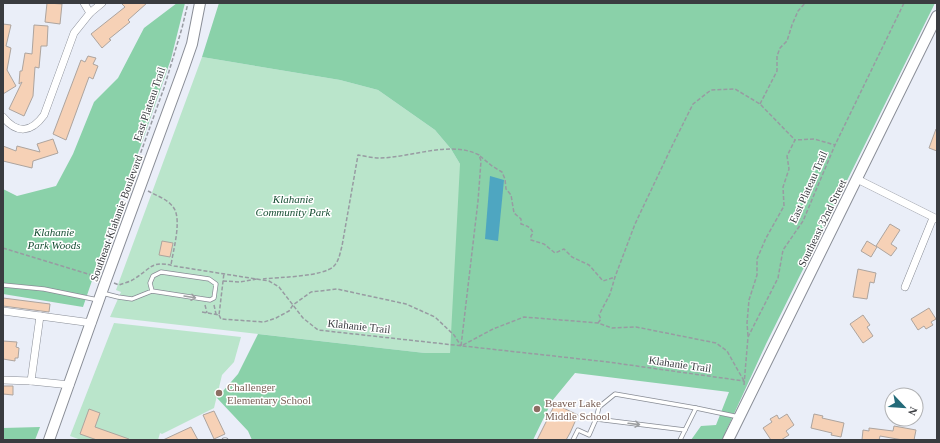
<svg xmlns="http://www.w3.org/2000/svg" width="940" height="443" font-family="Georgia,serif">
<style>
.green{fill:#bae5cb}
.forest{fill:#8ad1a9}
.water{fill:#4ea6c1}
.building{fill:#f6d1b6;stroke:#ada49e}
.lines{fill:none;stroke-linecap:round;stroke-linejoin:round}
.lane-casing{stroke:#898d96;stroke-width:5}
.street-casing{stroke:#898d96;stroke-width:8}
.secondary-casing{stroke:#898d96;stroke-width:12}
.path{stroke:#989ba2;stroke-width:1.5;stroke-dasharray:4 2;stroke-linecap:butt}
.lane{stroke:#fff;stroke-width:3.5}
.street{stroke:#fff;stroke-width:7}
.secondary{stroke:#fff;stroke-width:10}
.oneway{stroke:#9c9ea0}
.education-dot{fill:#8d6e63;stroke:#fff;stroke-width:1.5}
.labels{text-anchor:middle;stroke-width:3;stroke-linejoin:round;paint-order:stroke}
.street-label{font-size:11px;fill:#3a3c40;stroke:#fff}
.park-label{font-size:11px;font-style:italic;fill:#164d32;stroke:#fff}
.education-label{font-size:11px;fill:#785e54;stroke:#fff;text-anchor:start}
</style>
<rect width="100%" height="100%" fill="#eaeef8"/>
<g class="green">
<polygon points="202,57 340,80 378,90 435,130 451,149 460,164 480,154 450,353 425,353 110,317 121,292 116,290"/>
<polygon points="114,323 241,337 234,362 222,375 214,408 162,434 160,433 158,440 81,440 70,436"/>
</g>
<g class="forest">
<polygon points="177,3 185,3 171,59 140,148 115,213 83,307 3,294 3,189 17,196 56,186 73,154 94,102 118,78 144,28"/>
<polygon points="219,3 935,3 766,344 722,440 691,440 701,426 716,425 729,392 575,373 552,401 533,440 252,440 248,431 217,398 238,374 258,334 425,353 450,353 460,164 451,149 435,130 378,90 340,80 202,57"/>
<polygon points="40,427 35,440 3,440 3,428"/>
</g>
<polygon class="water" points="490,176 504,180 498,241 485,239"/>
<g class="building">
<polygon points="47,3 62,4 60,24 45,22"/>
<polygon points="121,3 147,3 128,20 130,22 109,39 111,40 102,48 91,34 125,7"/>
<polygon points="3,24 11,25 6,46 11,48 7,70 16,86 3,94"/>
<polygon points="34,25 48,26 47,46 41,46 39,68 35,67 33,96 24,116 9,109 22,82 19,84 20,71 22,71 25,53 32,54"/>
<polygon points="88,56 96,58 93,64 98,66 93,79 89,77 66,140 53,134 81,60 85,62"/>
<polygon points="936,129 937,129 937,151 929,148"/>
<polygon points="53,139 58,153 33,161 32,168 3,161 3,146 16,151 17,146 40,152 37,144"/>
<polygon points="890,224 900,230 891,244 897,248 891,256 876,246"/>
<polygon points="162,241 173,243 170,257 159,255"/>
<polygon points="867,241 877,247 871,257 861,251"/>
<polygon points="858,269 876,273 874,283 870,282 867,299 853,297"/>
<polygon points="3,298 50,304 49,312 3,306"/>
<polygon points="929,308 936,319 931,322 933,325 926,329 924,326 918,330 911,319"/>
<polygon points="863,315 870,325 867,327 873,336 863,343 850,324"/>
<polygon points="3,341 17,342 16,347 19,348 18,358 15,358 15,361 3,359"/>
<polygon points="3,386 13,386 13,395 3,394"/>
<polygon points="555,404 578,415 570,433 566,440 537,440"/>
<polygon points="89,409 100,413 95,427 129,439 129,440 97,440 80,434"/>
<polygon points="214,411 225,434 214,439 203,415"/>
<polygon points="787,414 794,425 786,431 789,435 781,440 771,440 763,428 772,422 770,419 777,415 779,419"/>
<polygon points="814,414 823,416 822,418 844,423 841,437 831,435 832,433 811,428"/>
<polygon points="894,426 916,430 914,440 903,440 880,436 879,440 862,440 863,430 869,431 869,428 893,431"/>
<polygon points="191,427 198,440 163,440"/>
</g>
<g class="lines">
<g class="lane-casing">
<g id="lane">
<polyline points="3,285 44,289 98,300"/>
<polyline points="102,293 118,297 132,299 152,291 210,300 214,298 216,284 209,279 161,272 153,276 150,283 152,291"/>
<polyline points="596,419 685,430"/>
<polyline points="224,440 226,440"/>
<polyline points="573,440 578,430 589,435 596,419 599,407 615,394 696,408 739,417"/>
<polyline points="680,440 696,408"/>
</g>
</g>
<g class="street-casing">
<g id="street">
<polyline points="84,3 90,13"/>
<path d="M3 117C17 134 31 133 44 115L74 33 90 13 102 3"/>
<polyline points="857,179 937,219"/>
<polyline points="905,287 933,218"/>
<polyline points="3,311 92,323"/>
<polyline points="3,380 31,381 40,316"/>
<polyline points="31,381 70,385"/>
</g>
</g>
<g class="secondary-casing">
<g id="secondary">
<polyline points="49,440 106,280 183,70 192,44 200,3"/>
<polyline points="728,440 937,16"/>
</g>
</g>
<g class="path">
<polyline points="760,104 777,71 777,56 780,48 787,41 792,25 798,11 805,3"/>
<path d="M480 156 492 166 502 172 505 179 506 189 511 195 514 213 521 219V224C527 226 531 227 533 233L531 236V240L544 244 555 253 564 249 572 257 589 265 603 281 615 277"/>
<path d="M148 191C157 196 170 200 175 210 181 224 173 251 171 265"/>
<polyline points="3,248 98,277"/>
<polyline points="96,277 164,88 182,28 188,3"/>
<path d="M263 279C279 277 323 277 334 266 339 261 340 253 342 246L358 155C364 156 372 158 379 158 410 158 450 140 479 155L481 161 478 201 461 346"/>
<polyline points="223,281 240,282 257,279"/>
<path d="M114 283 119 285C124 283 130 282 134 279 152 268 151 260 174 266L269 281 279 287 303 318 318 330 608 362 744 381"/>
<polyline points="205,305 207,313"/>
<polyline points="214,305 216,314"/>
<polyline points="202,312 219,315 224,273"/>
<polyline points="219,315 221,319 264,322 276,318 289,311 293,305 311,292 337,289 406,304 435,317 454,335 461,346"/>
<polyline points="598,323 601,319 599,315 610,294 615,277 635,224 673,144 693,104 711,90 735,89 760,104 795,140"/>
<polyline points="748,336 747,323 749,300 757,275 757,259 766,238 784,206 783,187 789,169 787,156 795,140 814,139 835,145"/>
<polyline points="463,345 493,329 524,317 598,323 612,328 636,327 716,343 727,351 744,381"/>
<polyline points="744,385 748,337 778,278 783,250 803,221 835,145 904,3"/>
</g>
<use href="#lane" class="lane"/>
<use href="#street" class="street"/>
<use href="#secondary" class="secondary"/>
</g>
<defs><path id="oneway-shaft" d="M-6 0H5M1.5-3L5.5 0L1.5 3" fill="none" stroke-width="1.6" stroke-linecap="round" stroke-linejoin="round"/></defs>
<g class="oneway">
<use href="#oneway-shaft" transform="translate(190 297) rotate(9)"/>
<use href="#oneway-shaft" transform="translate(634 424) rotate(7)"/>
</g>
<g class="education-dot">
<circle cx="219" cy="393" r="4"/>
<circle cx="537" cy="409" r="4"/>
</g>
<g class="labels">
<g class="street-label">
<text transform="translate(149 104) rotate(-71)" y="4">East Plateau Trail</text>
<text transform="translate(808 187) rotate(-66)" y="4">East Plateau Trail</text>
<text transform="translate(116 218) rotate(-70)" y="4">Southeast Klahanie Boulevard</text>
<text transform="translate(822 223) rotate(-64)" y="4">Southeast 32nd Street</text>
<text transform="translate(359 326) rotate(6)" y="4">Klahanie Trail</text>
<text transform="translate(680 364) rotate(8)" y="4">Klahanie Trail</text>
</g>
<g class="park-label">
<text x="293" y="203">Klahanie<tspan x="293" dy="13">Community Park</tspan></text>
<text x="54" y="236">Klahanie<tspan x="54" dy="13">Park Woods</tspan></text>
</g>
<g class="education-label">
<text x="227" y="391">Challenger<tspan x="227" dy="13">Elementary School</tspan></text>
<text x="545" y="407">Beaver Lake<tspan x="545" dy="13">Middle School</tspan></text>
</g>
</g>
<rect width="940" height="443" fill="none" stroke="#3a3c40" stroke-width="8"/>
<g transform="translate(904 407) rotate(115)"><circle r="19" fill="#ffffff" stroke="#b0b1b3"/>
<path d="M0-3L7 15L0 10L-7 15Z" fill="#246b79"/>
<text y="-6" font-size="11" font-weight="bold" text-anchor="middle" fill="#3a3c40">N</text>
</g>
</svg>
